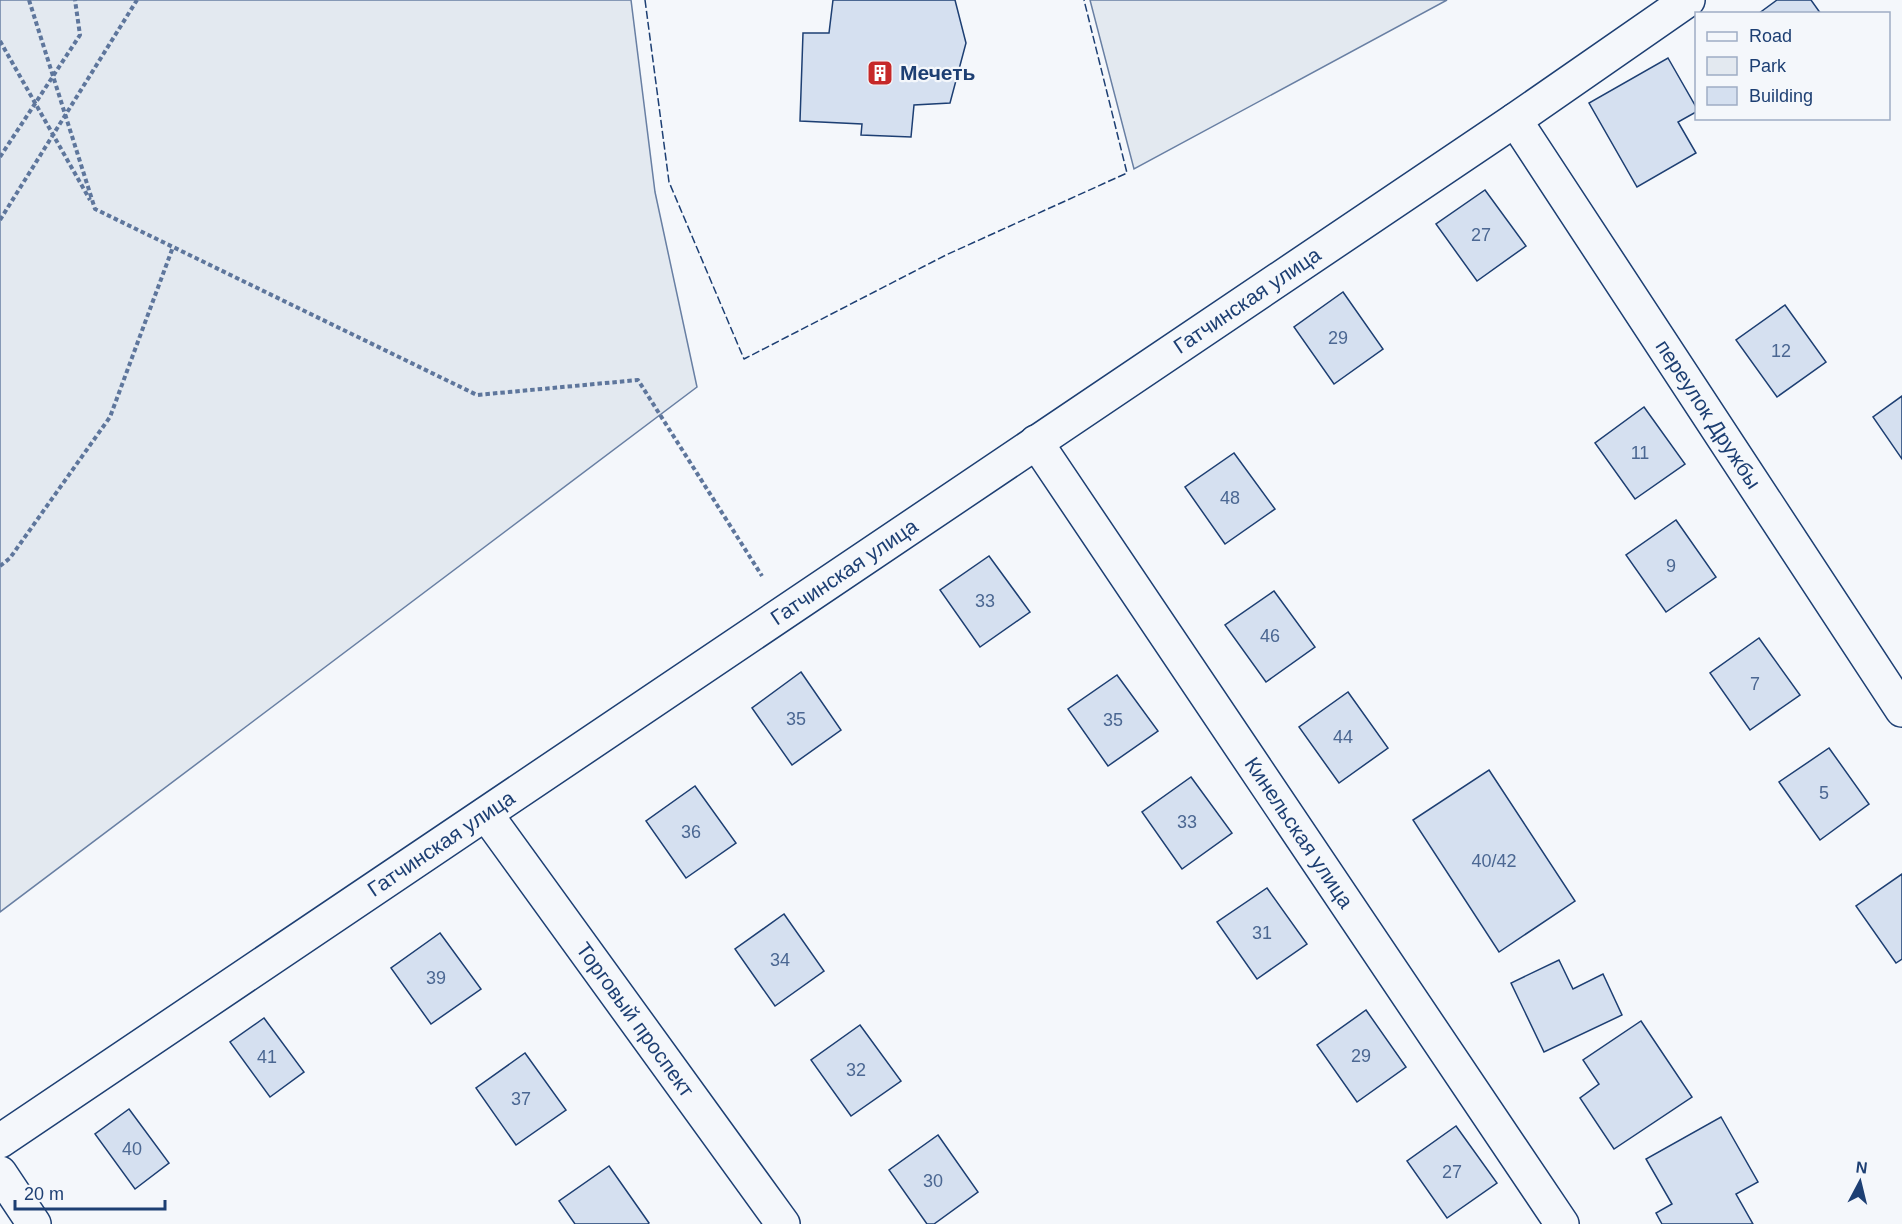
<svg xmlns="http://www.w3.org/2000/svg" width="1902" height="1224" font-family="Arial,sans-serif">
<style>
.green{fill:#e3e9f0;stroke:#687fa3;stroke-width:1.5}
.building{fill:#d5e0f0;stroke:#1d3f73;stroke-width:1.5}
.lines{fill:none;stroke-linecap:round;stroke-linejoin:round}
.minor-casing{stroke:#1d3f73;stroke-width:36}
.path{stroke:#5e769c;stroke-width:4;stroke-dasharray:4.5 3;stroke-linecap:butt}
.minor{stroke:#f4f7fb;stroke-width:33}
.fence{stroke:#1d3f73;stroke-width:1.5;stroke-dasharray:8 3;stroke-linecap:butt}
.labels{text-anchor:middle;stroke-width:4.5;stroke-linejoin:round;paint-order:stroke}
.number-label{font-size:18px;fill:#4b6792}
.poi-label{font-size:21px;font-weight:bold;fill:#1d3f73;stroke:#f4f7fb;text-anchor:start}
.street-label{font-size:21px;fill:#1d3f73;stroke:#f4f7fb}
</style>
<rect width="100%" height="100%" fill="#f4f7fb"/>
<g class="green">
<polygon points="0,0 631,0 655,192 697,387 0,912"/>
<polygon points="1090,0 1447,0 1134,169"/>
</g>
<g class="building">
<polygon points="833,0 955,0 966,43 950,103 914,105 911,137 861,135 862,124 800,121 803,33 829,33"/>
<polygon points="1777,0 1811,0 1821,14 1758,14"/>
<polygon points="1668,58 1696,107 1696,112 1678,122 1696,153 1637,187 1589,103"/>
<polygon points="1485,190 1526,246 1477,281 1436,224"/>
<polygon points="1343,292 1383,349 1334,384 1294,327"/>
<polygon points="1785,305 1826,362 1777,397 1736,340"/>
<polygon points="1902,396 1902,459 1873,417"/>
<polygon points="1644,407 1685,464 1635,499 1595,443"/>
<polygon points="1234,453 1275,509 1225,544 1185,487"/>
<polygon points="1676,520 1716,577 1666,612 1626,555"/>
<polygon points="989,556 1030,612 980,647 940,590"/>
<polygon points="1274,591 1315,647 1266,682 1225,625"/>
<polygon points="1759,638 1800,695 1750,730 1710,673"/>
<polygon points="801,672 841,730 792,765 752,708"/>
<polygon points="1117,675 1158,731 1108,766 1068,709"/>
<polygon points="1348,692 1388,748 1339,783 1299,727"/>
<polygon points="1829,748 1869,804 1820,840 1779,782"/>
<polygon points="1489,770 1575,901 1499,952 1413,820"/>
<polygon points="1191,777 1232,833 1182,869 1142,812"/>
<polygon points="695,786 736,843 686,878 646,821"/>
<polygon points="1902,874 1902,959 1896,963 1856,906"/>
<polygon points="1267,888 1307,944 1257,979 1217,922"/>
<polygon points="784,914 824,971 775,1006 735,949"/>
<polygon points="440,933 481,989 431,1024 391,968"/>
<polygon points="1559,960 1573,989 1603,974 1622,1015 1544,1052 1511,983"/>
<polygon points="1366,1010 1406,1067 1357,1102 1317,1045"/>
<polygon points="264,1018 304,1072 270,1097 230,1042"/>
<polygon points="1641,1021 1692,1097 1614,1149 1580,1098 1599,1084 1583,1060"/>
<polygon points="860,1025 901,1081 851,1116 811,1060"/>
<polygon points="525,1053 566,1110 516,1145 476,1088"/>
<polygon points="129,1109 169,1163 135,1189 95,1134"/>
<polygon points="1721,1117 1758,1182 1736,1194 1753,1224 1662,1224 1656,1213 1672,1204 1646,1159"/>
<polygon points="1456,1126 1497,1183 1447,1218 1407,1161"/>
<polygon points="938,1135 978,1192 934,1224 927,1224 889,1170"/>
<polygon points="609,1166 649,1223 648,1224 575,1224 559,1201"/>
</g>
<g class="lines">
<g class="minor-casing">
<g id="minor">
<path id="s1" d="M1515 120 1902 710"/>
<path id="s2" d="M1036 442 1562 1224"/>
<path id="s3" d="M486 814 783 1224"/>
<path id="s4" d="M0 1141 1515 120 1688 0"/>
<polyline points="0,1173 34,1224"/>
</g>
</g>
<g class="path">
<polyline points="29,0 95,209 477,395 638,380 762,576"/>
<polyline points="0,41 90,200"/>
<polyline points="0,157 80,35 75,0"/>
<polyline points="0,220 137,0"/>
<polyline points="0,566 10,558 110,417 173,247"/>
</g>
<use href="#minor" class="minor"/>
<polyline class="fence" points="645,0 669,182 744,359 946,255 1127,173 1084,0"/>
</g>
<defs>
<g id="building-square" transform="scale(1.35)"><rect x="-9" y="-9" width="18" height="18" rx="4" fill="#c62828" stroke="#f4f7fb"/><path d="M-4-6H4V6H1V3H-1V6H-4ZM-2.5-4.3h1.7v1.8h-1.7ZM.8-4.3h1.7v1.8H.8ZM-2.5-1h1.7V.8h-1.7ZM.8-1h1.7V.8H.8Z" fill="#fff"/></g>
</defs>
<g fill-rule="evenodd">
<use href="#building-square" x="880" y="73"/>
</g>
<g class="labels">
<g class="number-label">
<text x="1481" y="241">27</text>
<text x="1338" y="344">29</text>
<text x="1781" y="357">12</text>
<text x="1640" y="459">11</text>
<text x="1230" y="504">48</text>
<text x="1671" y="572">9</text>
<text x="985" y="607">33</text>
<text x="1270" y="642">46</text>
<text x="1755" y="690">7</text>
<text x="796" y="725">35</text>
<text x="1113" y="726">35</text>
<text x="1343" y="743">44</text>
<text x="1824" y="799">5</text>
<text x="1187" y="828">33</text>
<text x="691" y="838">36</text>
<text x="1494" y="867">40/42</text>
<text x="1262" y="939">31</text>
<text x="780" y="966">34</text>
<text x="436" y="984">39</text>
<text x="1361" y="1062">29</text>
<text x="267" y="1063">41</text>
<text x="856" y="1076">32</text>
<text x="521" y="1105">37</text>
<text x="132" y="1155">40</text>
<text x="1452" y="1178">27</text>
<text x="933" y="1187">30</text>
</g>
<g class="poi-label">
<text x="900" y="80">Мечеть</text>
</g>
<g class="street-label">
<text dy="7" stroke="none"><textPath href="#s4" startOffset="1504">Гатчинская улица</textPath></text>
<text dy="7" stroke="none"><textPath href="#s1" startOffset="352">переулок Дружбы</textPath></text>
<text dy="7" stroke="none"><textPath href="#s4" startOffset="1018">Гатчинская улица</textPath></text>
<text dy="7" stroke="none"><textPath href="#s2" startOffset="471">Кинельская улица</textPath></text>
<text dy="7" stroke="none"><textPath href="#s4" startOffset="532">Гатчинская улица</textPath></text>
<text dy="7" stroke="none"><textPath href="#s3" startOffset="254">Торговый проспект</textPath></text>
</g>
</g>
<rect x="1695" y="12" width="195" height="108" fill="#f4f7fb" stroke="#9eadc5" stroke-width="1.5"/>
<rect x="1707" y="32" width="30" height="9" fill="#f4f7fb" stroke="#9eadc5" stroke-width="1.5"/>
<text x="1749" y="42" font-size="18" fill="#1d3f73">Road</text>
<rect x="1707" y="57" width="30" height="18" fill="#e3e9f0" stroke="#9eadc5" stroke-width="1.5"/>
<text x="1749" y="72" font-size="18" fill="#1d3f73">Park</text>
<rect x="1707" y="87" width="30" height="18" fill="#d5e0f0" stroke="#9eadc5" stroke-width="1.5"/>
<text x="1749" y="102" font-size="18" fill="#1d3f73">Building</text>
<g transform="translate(1860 1182) rotate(7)" stroke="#f4f7fb" stroke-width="4.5" paint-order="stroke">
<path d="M0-4.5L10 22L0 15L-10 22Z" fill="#1d3f73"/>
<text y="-9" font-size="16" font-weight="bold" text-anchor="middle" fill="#1d3f73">N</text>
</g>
<path d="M15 1200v9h150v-9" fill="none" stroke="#1d3f73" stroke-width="3"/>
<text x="24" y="1200" font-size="18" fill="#1d3f73" stroke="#f4f7fb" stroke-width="4.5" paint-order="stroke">20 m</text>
</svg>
